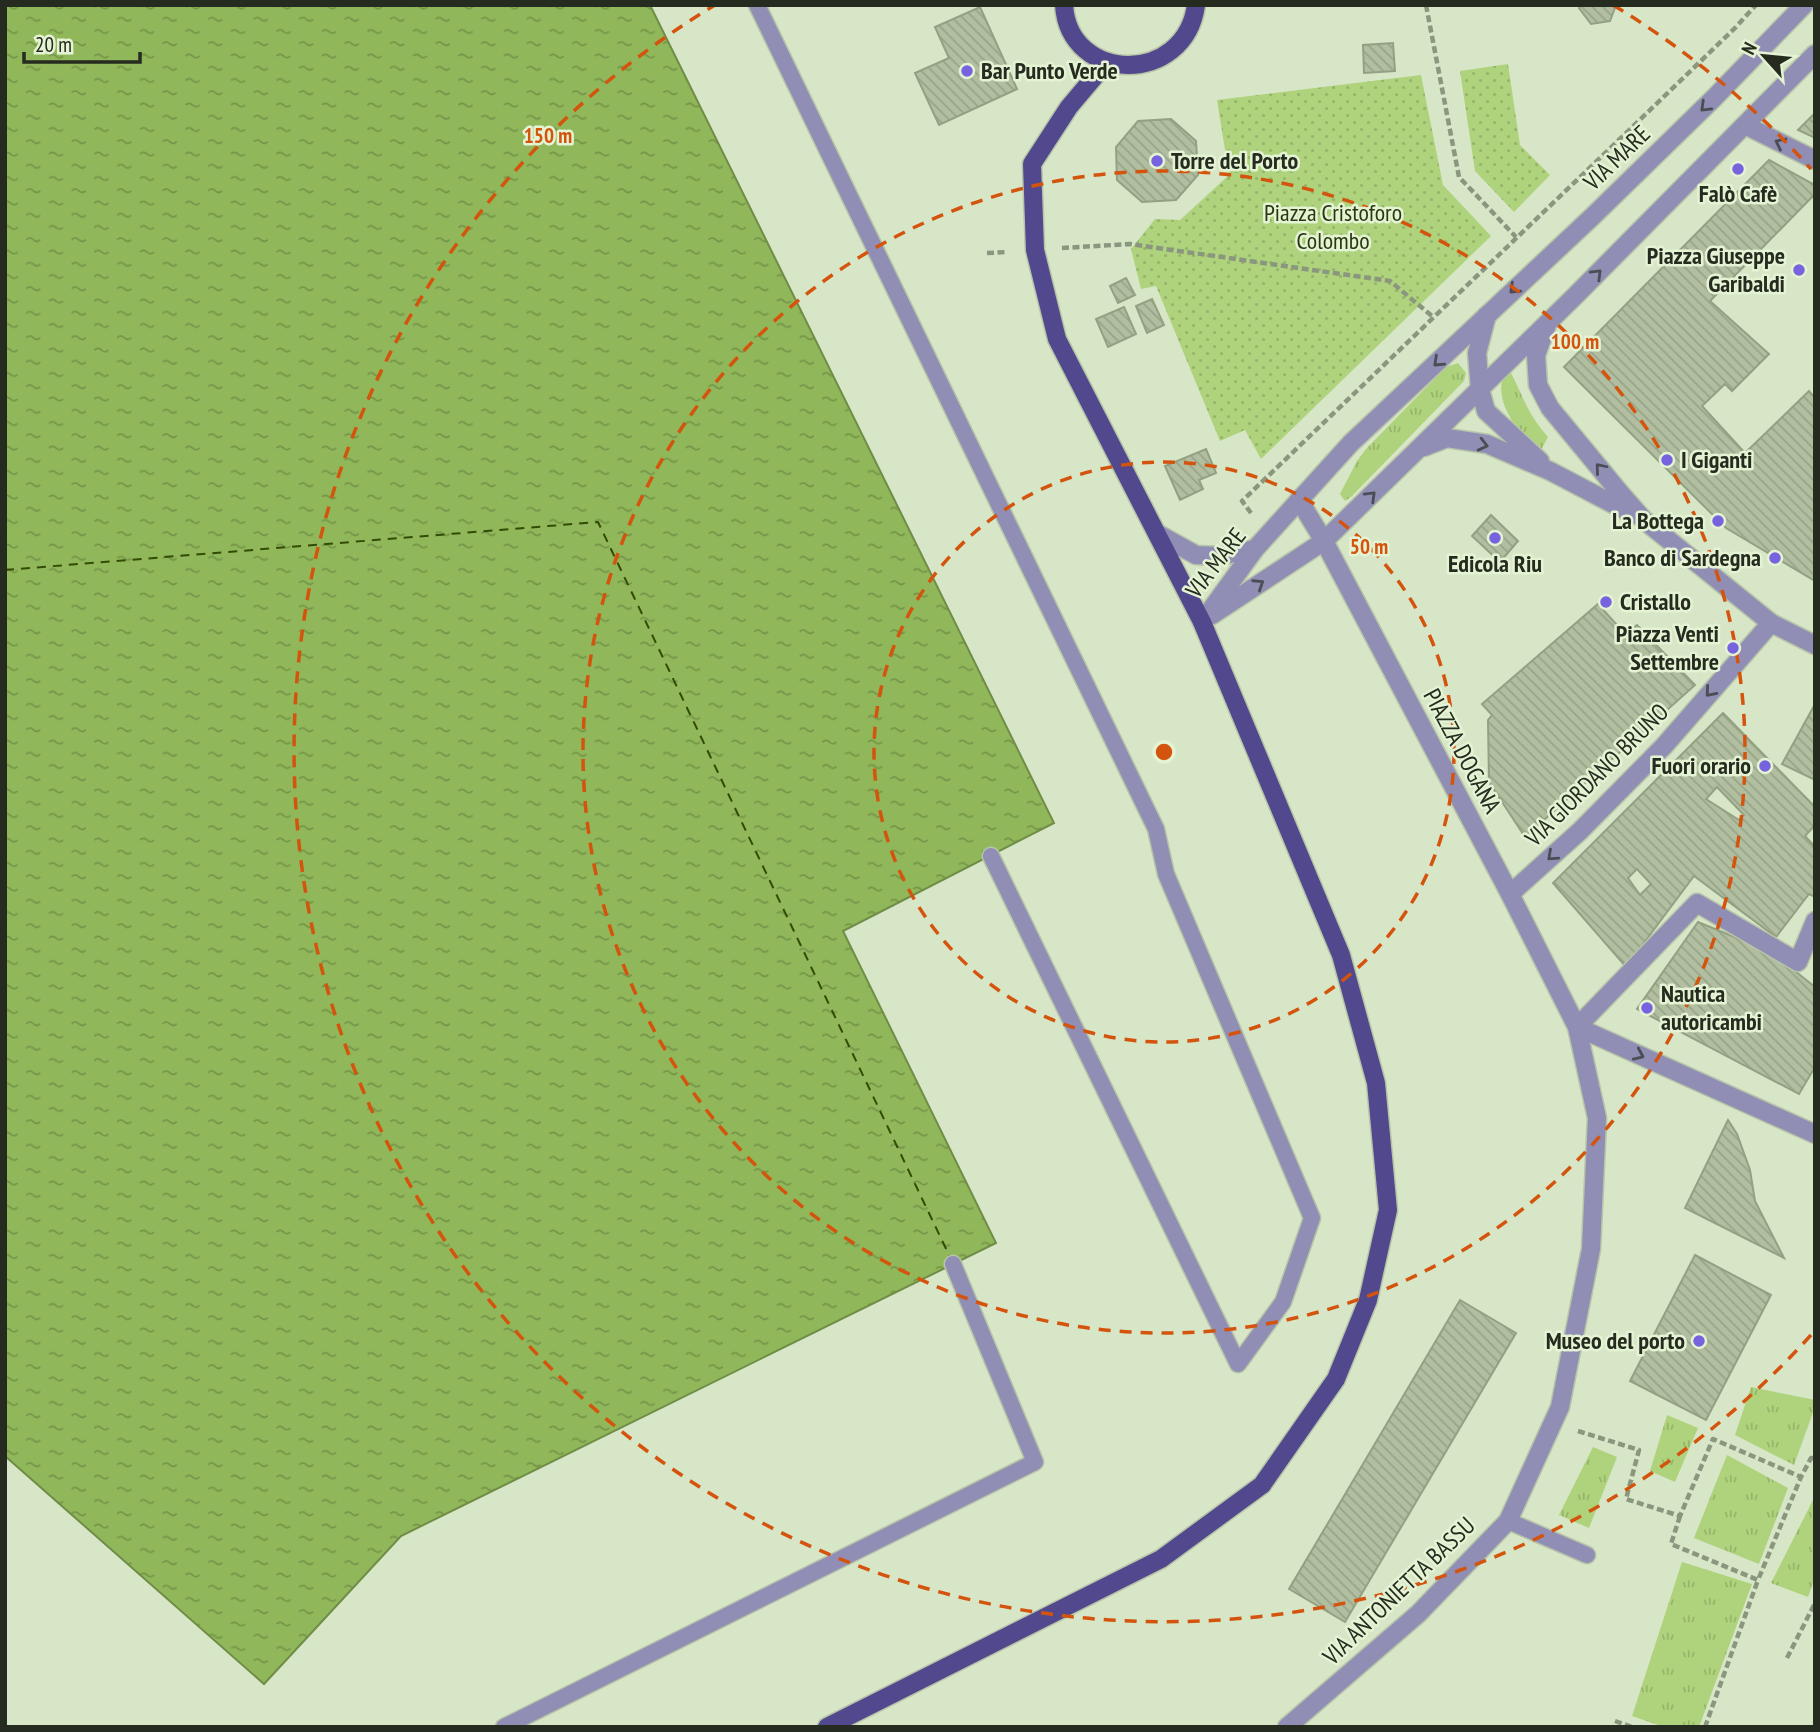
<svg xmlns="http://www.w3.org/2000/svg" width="1820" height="1732" font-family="'PT Sans Narrow',sans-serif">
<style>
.grass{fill:url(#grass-tufts)}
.park{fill:url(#park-dots)}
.water{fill:url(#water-ripples);stroke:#708d48;stroke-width:2}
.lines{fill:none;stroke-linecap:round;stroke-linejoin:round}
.ferry{stroke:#334b04;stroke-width:2;stroke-dasharray:9 7;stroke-linecap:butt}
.building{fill:url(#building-back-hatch);stroke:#93a183;stroke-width:2;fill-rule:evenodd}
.service-casing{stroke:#b7c4a8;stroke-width:19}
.minor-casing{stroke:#b7c4a8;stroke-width:21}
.tertiary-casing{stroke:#b7c4a8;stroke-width:21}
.primary-casing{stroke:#b7c4a8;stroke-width:21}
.path{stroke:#8b967f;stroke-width:4.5;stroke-dasharray:7 3.5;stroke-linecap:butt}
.service{stroke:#908eb5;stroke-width:16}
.minor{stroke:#908eb5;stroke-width:18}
.tertiary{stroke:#908eb5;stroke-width:18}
.primary{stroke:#51488d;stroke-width:18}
.oneway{stroke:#4a4e54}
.ring{fill:none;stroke:#d4540e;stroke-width:3.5;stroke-dasharray:12 9}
.poi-dot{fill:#7763de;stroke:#e4f3d3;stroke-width:2.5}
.labels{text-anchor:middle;stroke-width:5;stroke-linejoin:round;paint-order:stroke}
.poi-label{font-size:24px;font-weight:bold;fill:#252b1f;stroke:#e4f3d3;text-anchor:end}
.street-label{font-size:24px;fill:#252b1f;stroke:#e4f3d3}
.park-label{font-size:24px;fill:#293811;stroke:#e4f3d3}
.centre{fill:#d4540e;stroke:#e4f3d3;stroke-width:3.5}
.ring-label{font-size:21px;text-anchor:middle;font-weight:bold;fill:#d4540e;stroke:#e4f3d3;stroke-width:5;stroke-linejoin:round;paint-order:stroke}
</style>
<defs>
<pattern id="grass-tufts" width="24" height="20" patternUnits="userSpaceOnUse" patternTransform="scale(1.75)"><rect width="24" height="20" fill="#aed37c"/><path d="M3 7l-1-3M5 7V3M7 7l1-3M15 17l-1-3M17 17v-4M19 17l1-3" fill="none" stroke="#96b56b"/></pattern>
<pattern id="park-dots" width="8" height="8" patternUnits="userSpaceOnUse" patternTransform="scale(1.75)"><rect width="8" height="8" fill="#aed37c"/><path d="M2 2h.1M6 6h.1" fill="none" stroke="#96b56b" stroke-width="1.8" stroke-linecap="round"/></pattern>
<pattern id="water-ripples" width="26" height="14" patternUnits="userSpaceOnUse" patternTransform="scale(1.75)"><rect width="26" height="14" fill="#90b759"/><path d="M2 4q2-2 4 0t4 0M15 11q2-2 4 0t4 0" fill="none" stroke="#759549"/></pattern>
<pattern id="building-back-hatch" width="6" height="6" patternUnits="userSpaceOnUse" patternTransform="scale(1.75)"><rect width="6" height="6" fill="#b1bfa0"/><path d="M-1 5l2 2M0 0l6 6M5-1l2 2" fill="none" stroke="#98a489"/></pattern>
</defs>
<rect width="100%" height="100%" fill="#d7e6c6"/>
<g class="grass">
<polygon points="1458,363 1466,373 1464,381 1351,497 1345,501 1340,494 1357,461 1366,449 1446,367"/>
<path d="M1507 371 1511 373C1524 399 1528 414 1548 437L1541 450C1534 444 1525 439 1520 432 1507 416 1493 389 1507 371Z"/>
<polygon points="1751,1387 1815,1400 1815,1407 1794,1465 1735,1435"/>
<polygon points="1667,1415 1698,1428 1675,1482 1650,1471"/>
<polygon points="1593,1447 1617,1457 1589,1528 1559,1515"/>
<polygon points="1727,1455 1788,1488 1759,1564 1694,1538"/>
<polygon points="1815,1496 1815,1578 1808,1597 1771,1583"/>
<polygon points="1682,1562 1752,1584 1699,1727 1664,1727 1632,1716"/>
</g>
<g class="park">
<polygon points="1508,64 1520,145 1550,175 1514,212 1475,171 1460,71"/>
<polygon points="1421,75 1443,185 1491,236 1261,459 1245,430 1220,441 1156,286 1141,289 1131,249 1155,219 1180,220 1229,175 1217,100"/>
</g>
<polygon class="water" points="5,5 650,5 1054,823 843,931 996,1243 401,1536 264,1684 5,1456"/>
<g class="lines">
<polyline class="ferry" points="5,570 598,522 950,1257"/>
</g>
<g class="building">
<polygon points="1580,5 1616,5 1610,21 1591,24 1579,8"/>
<polygon points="980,7 1017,89 939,125 915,73 949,58 935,27"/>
<polygon points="1393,43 1395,71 1364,73 1363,45"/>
<polygon points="1815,113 1815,138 1798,130"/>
<polygon points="1171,119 1196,141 1198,175 1176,200 1142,202 1117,180 1116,147 1138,121"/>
<polygon points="1769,160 1815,185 1815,194 1710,301 1769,354 1732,391 1725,384 1702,406 1745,453 1809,391 1815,398 1815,581 1726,528 1564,367"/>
<polygon points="1126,278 1135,295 1118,303 1110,286"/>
<polygon points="1152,299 1164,325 1147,333 1136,306"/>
<polygon points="1124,307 1136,334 1108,347 1096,319"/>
<polygon points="1206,449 1216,473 1199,480 1203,489 1180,500 1165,466"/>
<polygon points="1491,515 1518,541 1500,562 1472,536"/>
<polygon points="1598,604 1625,634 1637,625 1695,685 1525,837 1489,782 1488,720 1492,715 1482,704"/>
<polygon points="1815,704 1815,780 1782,764"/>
<path d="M1723 713 1815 807V825L1805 836 1815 847V897L1809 894 1776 937 1694 876 1626 967 1553 883ZM1717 787 1744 815 1739 820 1706 799ZM1637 869 1651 884 1640 895 1628 878Z"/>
<polygon points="1698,922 1771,952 1815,987 1815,1067 1799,1094 1637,1009"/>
<polygon points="1728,1120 1737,1134 1750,1170 1755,1201 1784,1258 1685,1208"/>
<polygon points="1695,1255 1771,1295 1706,1420 1630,1381"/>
<polygon points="1460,1300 1516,1333 1345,1622 1289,1589"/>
</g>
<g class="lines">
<g class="service-casing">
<g id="service">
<polyline points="757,5 1156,829 1166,874 1312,1218 1283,1302 1238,1364 991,856"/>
<polyline points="1508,1521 1587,1555"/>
<polyline points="504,1727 1035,1462 953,1264"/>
</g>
</g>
<g class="minor-casing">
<g id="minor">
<polyline points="1745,125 1815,160"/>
<polyline points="1510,894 1580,831 1664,746 1771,623"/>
<polyline points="1287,1727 1418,1614 1508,1521 1560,1407 1591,1249 1597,1118 1577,1027 1697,903 1798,962 1815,921"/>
</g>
</g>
<g class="tertiary-casing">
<g id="tertiary">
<polyline points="1487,315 1477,353 1480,389 1486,411 1540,461"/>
<polyline points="1546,328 1536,355 1538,385 1550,408 1621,494 1644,520 1771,623 1815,645"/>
<polyline points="1424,447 1447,438 1487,444 1550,471 1634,515"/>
<polyline points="1299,500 1324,541 1510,894 1577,1027 1815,1134"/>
<polyline points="1158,534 1196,555 1219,556 1255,549"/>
<polyline points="1212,615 1324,541 1574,297 1815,54"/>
<polyline points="1202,622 1255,549 1351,443 1593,216 1714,98 1804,5"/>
</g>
</g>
<g class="primary-casing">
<g id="primary">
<path d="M1064 5C1069 84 1185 86 1196 5"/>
<polyline points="827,1727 1161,1559 1262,1485 1336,1379 1368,1300 1388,1210 1376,1083 1341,955 1202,622 1057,339 1035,250 1032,164 1069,107 1107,62"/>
</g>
</g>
<g class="path">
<polyline points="1426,5 1459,177 1516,237"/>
<polyline points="1062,248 1130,244 1390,281 1433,317"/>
<polyline points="987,253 1007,252"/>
<polyline points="1251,513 1242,501 1649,111 1735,28 1756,5"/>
<polyline points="1578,1431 1639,1450 1626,1499 1680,1516 1713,1439 1801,1477 1811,1458 1815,1459"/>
<polyline points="1680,1516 1671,1544 1758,1580 1801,1477"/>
<polyline points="1787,1658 1815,1603"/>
<polyline points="1615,1721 1632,1727"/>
<polyline points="1705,1727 1758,1580"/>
</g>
<use href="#service" class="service"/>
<use href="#minor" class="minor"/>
<use href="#tertiary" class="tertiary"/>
<use href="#primary" class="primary"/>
</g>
<defs><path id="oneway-chevron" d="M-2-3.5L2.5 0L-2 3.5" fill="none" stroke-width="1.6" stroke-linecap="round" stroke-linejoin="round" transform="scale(1.75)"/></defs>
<g class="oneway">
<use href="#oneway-chevron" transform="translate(1705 107) rotate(136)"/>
<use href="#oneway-chevron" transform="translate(1780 143) rotate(-154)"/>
<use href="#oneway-chevron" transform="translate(1597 274) rotate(-45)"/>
<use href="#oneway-chevron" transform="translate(1514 289) rotate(137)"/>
<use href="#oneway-chevron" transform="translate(1438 362) rotate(137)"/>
<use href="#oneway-chevron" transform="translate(1483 445) rotate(14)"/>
<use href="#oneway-chevron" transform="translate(1600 468) rotate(-130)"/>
<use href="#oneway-chevron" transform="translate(1371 496) rotate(-44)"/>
<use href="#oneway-chevron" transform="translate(1259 584) rotate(-33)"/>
<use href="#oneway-chevron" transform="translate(1710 692) rotate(131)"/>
<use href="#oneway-chevron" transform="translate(1552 856) rotate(138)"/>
<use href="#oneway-chevron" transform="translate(1639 1055) rotate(24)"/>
</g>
<g class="ring">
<circle cx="1164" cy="752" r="290"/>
<circle cx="1164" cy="752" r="581"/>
<path d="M1811 1335A871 871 0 1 1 715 5M1613 5A871 871 0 0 1 1811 169"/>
</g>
<g class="poi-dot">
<circle cx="967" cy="71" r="7"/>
<circle cx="1157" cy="161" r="7"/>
<circle cx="1738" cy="169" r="7"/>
<circle cx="1799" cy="270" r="7"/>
<circle cx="1667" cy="460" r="7"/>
<circle cx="1718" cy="521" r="7"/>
<circle cx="1495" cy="538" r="7"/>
<circle cx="1775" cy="558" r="7"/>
<circle cx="1606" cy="602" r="7"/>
<circle cx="1733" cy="648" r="7"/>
<circle cx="1765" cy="766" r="7"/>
<circle cx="1647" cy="1008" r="7"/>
<circle cx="1699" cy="1341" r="7"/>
</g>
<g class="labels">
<g class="poi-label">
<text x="981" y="79" text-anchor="start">Bar Punto Verde</text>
<text x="1171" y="169" text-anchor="start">Torre del Porto</text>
<text x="1738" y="202" text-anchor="middle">Falò Cafè</text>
<text x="1785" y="264">Piazza Giuseppe<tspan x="1785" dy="28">Garibaldi</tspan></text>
<text x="1681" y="468" text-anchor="start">I Giganti</text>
<text x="1704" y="529">La Bottega</text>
<text x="1761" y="566">Banco di Sardegna</text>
<text x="1495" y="572" text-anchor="middle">Edicola Riu</text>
<text x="1620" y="610" text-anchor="start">Cristallo</text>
<text x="1719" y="642">Piazza Venti<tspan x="1719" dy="28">Settembre</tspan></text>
<text x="1751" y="774">Fuori orario</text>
<text x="1661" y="1002" text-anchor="start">Nautica<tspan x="1661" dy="28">autoricambi</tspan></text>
<text x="1685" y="1349">Museo del porto</text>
</g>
<g class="street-label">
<text transform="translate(1617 158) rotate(-44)" y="8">VIA MARE</text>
<text transform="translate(1216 563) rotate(-52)" y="8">VIA MARE</text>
<text transform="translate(1462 751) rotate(62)" y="8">PIAZZA DOGANA</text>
<text transform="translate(1597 775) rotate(-45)" y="8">VIA GIORDANO BRUNO</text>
<text transform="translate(1399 1591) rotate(-44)" y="8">VIA ANTONIETTA BASSU</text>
</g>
<g class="park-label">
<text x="1333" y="221">Piazza Cristoforo<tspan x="1333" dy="28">Colombo</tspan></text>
</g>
</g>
<circle cx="1164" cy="752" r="10" class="centre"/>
<g class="ring-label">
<text x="548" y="143">150 m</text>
<text x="1575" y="349">100 m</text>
<text x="1369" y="554">50 m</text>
</g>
<rect width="1820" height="1732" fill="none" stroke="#252b1f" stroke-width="14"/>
<g transform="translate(1764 56) rotate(297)" stroke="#e4f3d3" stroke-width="5" paint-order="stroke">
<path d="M0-5L12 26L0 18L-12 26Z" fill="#252b1f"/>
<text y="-10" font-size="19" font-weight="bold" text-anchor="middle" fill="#252b1f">N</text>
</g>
<path d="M24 52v10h116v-10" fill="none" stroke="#252b1f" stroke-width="3.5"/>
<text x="35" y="52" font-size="21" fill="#252b1f" stroke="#e4f3d3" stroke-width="5" paint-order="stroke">20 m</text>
</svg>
